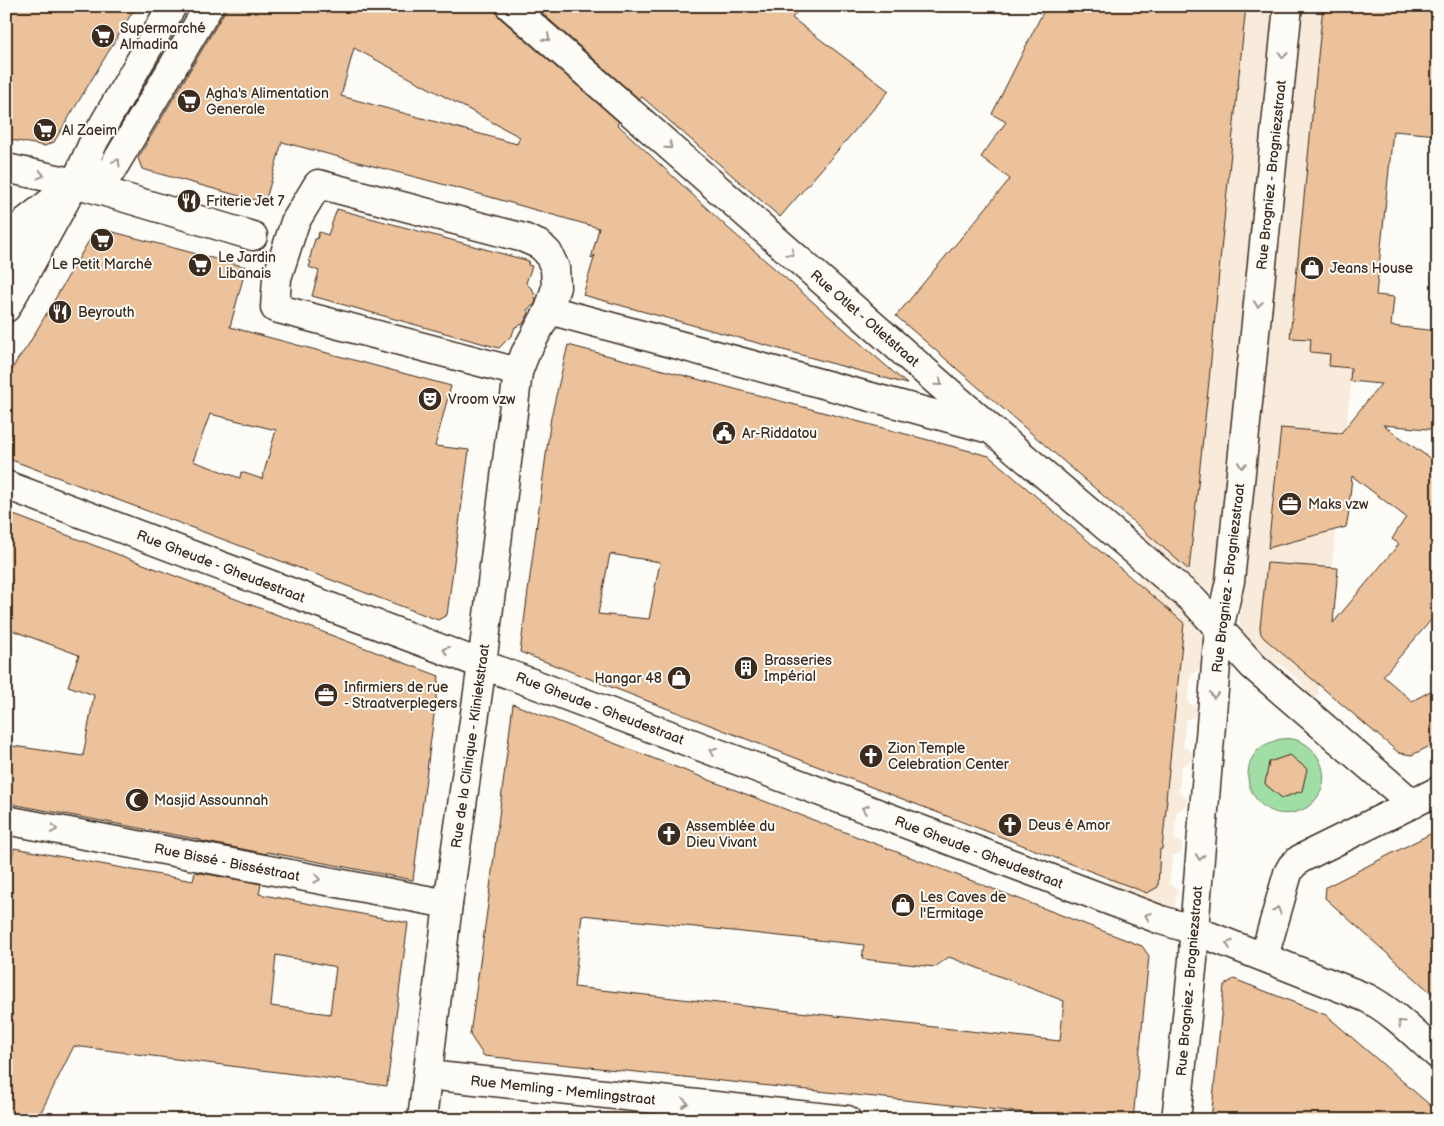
<svg xmlns="http://www.w3.org/2000/svg" width="1444" height="1126" font-family="'Balsamiq Sans',sans-serif">
<style>
.built{fill:#f8ebdb}
.green{fill:#a0dea5;stroke:#6e8462;fill-rule:evenodd}
.building{fill:#ebc29b;stroke:#3b2a1e;fill-rule:evenodd}
.lines{fill:none;stroke-linecap:round;stroke-linejoin:round}
.minor-casing{stroke:#3b2a1e;stroke-width:31}
.major-casing{stroke:#3b2a1e;stroke-width:31}
.minor{stroke:#fdfcf7;stroke-width:28}
.major{stroke:#fdfcf7;stroke-width:28}
.oneway{stroke:#9c938a}
.labels{text-anchor:middle;stroke-width:4;stroke-linejoin:round;paint-order:stroke}
.poi-label{font-size:14px;fill:#3b2a1e;stroke:#fdfcf7;text-anchor:start}
.street-label{font-size:14px;fill:#3b2a1e;stroke:#fdfcf7}
</style>
<rect width="100%" height="100%" fill="#fdfcf7"/>
<filter id="ink" filterUnits="userSpaceOnUse"><feTurbulence type="fractalNoise" baseFrequency=".02" numOctaves="2"/><feDisplacementMap in="SourceGraphic" scale="10" xChannelSelector="R" yChannelSelector="G"/><feConvolveMatrix kernelMatrix="1 2 1 2 8 2 1 2 1" color-interpolation-filters="sRGB"/></filter>
<g filter="url(#ink)">
<polygon class="built" points="1194,6 1391,6 1318,696 1307,699 1300,693 1302,683 1280,664 1270,667 1240,633 1239,627 1245,570 1219,567 1215,588 1211,591 1203,592 1189,582 1187,615 1200,627 1202,632 1203,639 1200,670 1191,675 1188,702 1196,707 1195,716 1186,720 1183,746 1192,752 1191,761 1181,766 1179,792 1187,798 1186,807 1177,811 1174,838 1182,844 1182,852 1173,856 1169,883 1178,890 1175,905 1168,909 1108,888"/>
<path class="green" d="M1280 739C1284 739 1288 738 1292 739 1315 742 1330 770 1321 791 1316 801 1309 808 1299 811 1263 825 1232 781 1257 751 1263 744 1272 742 1280 739ZM1290 755 1306 769 1302 791 1282 798 1265 784 1270 762Z"/>
<g class="building">
<polygon points="6,6 136,6 54,142 45,146 6,139"/>
<path d="M228 6H495V11L500 18 619 122 617 124 728 228 907 384 583 295 595 255 591 259 599 228 476 193 282 142 265 203 142 169 138 158ZM354 48 520 137 517 144 341 96Z"/>
<polygon points="534,6 802,6 792,18 889,91 780,217 642,97 639,99"/>
<polygon points="1046,6 1246,6 1222,240 1209,381 1189,570 896,316 1010,179 981,157 1006,122 992,114"/>
<polygon points="1323,6 1438,6 1438,135 1393,131 1376,295 1394,297 1391,326 1438,331 1438,430 1383,425 1438,464 1438,612 1383,676 1412,701 1438,687 1438,742 1412,755 1399,753 1264,638 1261,634 1260,628 1267,563 1338,568 1333,623 1399,544 1392,539 1406,517 1352,476 1348,518 1346,527 1268,548 1281,428 1341,433 1381,384 1350,381 1351,368 1329,366 1330,354 1310,352 1311,339 1290,338"/>
<polygon points="337,209 529,261 528,265 532,266 526,283 533,290 536,300 535,304 527,310 529,313 523,324 515,327 512,335 499,348 312,296 319,271 309,267 311,262 309,261 315,239 317,239 319,232 328,235"/>
<path d="M102 229 246 267 230 327 451 386 435 446 469 450 447 615 438 620 6 458V382L17 360 27 347 94 232ZM210 414 276 430 262 479 241 472 240 478 193 461Z"/>
<path d="M568 345 989 456 1184 623 1166 799H1167L1162 849H1160L1158 887 1147 893 520 652 551 417ZM610 554 660 562 649 619 598 614Z"/>
<polygon points="6,512 439,676 413,880 267,852 267,854 201,841 201,840 176,835 6,803 6,745 83,756 94,695 68,686 79,655 6,628"/>
<path d="M513 704 730 788 1142 946 1149 956 1133 1120H1094L484 1056 470 1035 488 904ZM582 915 864 945 862 959 935 967 949 957 1064 1001 1060 1041 574 987Z"/>
<polygon points="1290,755 1307,769 1302,791 1282,798 1265,784 1269,762"/>
<polygon points="1438,830 1438,999 1325,898 1326,887"/>
<path d="M14 848 193 881 195 872 261 884 259 894 408 923 387 1086 74 1046 37 1120H6V889ZM276 955 336 967 330 1014 271 1006Z"/>
<polygon points="1234,979 1326,1015 1438,1112 1438,1120 1211,1120 1224,985"/>
</g>
<g class="lines">
<g class="minor-casing">
<g id="minor">
<polyline points="510,6 992,430 1193,600 1253,666 1413,804"/>
<polyline points="6,168 75,183 253,236"/>
<polygon points="318,184 524,238 540,245 548,253 555,268 556,287 549,310 525,354 518,372 275,308 277,278 295,222"/>
<polyline points="6,254 25,222 75,183 111,171 209,6"/>
<polyline points="549,310 986,428"/>
<path d="M6 485 1161 920 1194 930 1367 998C1394 1012 1415 1035 1438 1055"/>
<polyline points="6,820 448,904"/>
<polyline points="1264,957 1288,873 1292,866 1300,859 1438,791"/>
<polyline points="428,1075 847,1120"/>
<polyline points="422,1120 448,904 482,664 518,372"/>
<polyline points="1176,1120 1193,960 1194,930 1219,629 1230,581 1288,6"/>
</g>
</g>
<g class="major-casing">
<polyline id="major" points="6,308 75,183 94,141 172,6"/>
</g>
<use href="#minor" class="minor"/>
<use href="#major" class="major"/>
</g>
<defs><path id="oneway-chevron" d="M-2-3.5L2.5 0L-2 3.5" fill="none" stroke-width="1.6" stroke-linecap="round" stroke-linejoin="round" transform="scale(1.25)"/></defs>
<g class="oneway">
<use href="#oneway-chevron" transform="translate(547 38) rotate(41)"/>
<use href="#oneway-chevron" transform="translate(1283 55) rotate(96)"/>
<use href="#oneway-chevron" transform="translate(669 146) rotate(41)"/>
<use href="#oneway-chevron" transform="translate(117 162) rotate(-59)"/>
<use href="#oneway-chevron" transform="translate(41 175) rotate(13)"/>
<use href="#oneway-chevron" transform="translate(791 253) rotate(41)"/>
<use href="#oneway-chevron" transform="translate(1258 304) rotate(96)"/>
<use href="#oneway-chevron" transform="translate(939 383) rotate(41)"/>
<use href="#oneway-chevron" transform="translate(1242 465) rotate(96)"/>
<use href="#oneway-chevron" transform="translate(446 650) rotate(-159)"/>
<use href="#oneway-chevron" transform="translate(1214 695) rotate(95)"/>
<use href="#oneway-chevron" transform="translate(713 751) rotate(-159)"/>
<use href="#oneway-chevron" transform="translate(865 809) rotate(-159)"/>
<use href="#oneway-chevron" transform="translate(54 829) rotate(11)"/>
<use href="#oneway-chevron" transform="translate(1200 857) rotate(95)"/>
<use href="#oneway-chevron" transform="translate(317 879) rotate(11)"/>
<use href="#oneway-chevron" transform="translate(1277 910) rotate(-74)"/>
<use href="#oneway-chevron" transform="translate(1148 916) rotate(-159)"/>
<use href="#oneway-chevron" transform="translate(1229 944) rotate(-159)"/>
<use href="#oneway-chevron" transform="translate(1401 1023) rotate(-138)"/>
<use href="#oneway-chevron" transform="translate(685 1103) rotate(6)"/>
</g>
</g>
<defs>
<g id="supermarket-disc" transform="scale(1.25)"><circle r="9.5" fill="#3b2a1e" stroke="#fdfcf7"/><path d="M-6-5.5h2.5l.6 2H6L4.5 2H-2.5L-4.4-4H-6ZM-1.5 3.2a1.3 1.3 0 1 0 .1 0ZM3 3.2a1.3 1.3 0 1 0 .1 0Z" fill="#fff"/></g>
<g id="restaurant-disc" transform="scale(1.25)"><circle r="9.5" fill="#3b2a1e" stroke="#fdfcf7"/><path d="M-5-6h1v4h1v-4h1v4h1v-4h1v5L-1.5 .5V6h-2V.5L-5-1ZM5-6V6H3V1.5H1.5Q1.5-4 5-6Z" fill="#fff"/></g>
<g id="shop-disc" transform="scale(1.25)"><circle r="9.5" fill="#3b2a1e" stroke="#fdfcf7"/><path d="M-5-2.5h2.3a2.7 3.5 0 0 1 5.4 0H5L5.5 6h-11ZM-1.5-2.5h3a1.5 2.3 0 0 0-3 0Z" fill="#fff"/></g>
<g id="theatre-disc" transform="scale(1.25)"><circle r="9.5" fill="#3b2a1e" stroke="#fdfcf7"/><path d="M-5-5.5Q0-4 5-5.5V0Q5 5 0 6Q-5 5-5 0ZM-3.3-2.5H-1v1.5H-3.3ZM1-2.5H3.3v1.5H1ZM-2.8 1Q0 5.5 2.8 1Z" fill="#fff"/></g>
<g id="civic-disc" transform="scale(1.25)"><circle r="9.5" fill="#3b2a1e" stroke="#fdfcf7"/><path d="M-.6-6.5H3V-4.5H.6V-3L4-1V1h2V6H-6V1h2V-1L-.6-3ZM-1.2 2.5V6h2.4V2.5Z" fill="#fff"/></g>
<g id="office-disc" transform="scale(1.25)"><circle r="9.5" fill="#3b2a1e" stroke="#fdfcf7"/><path d="M-6-3h4V-5.5h4V-3h4V5H-6ZM-1-4.5V-3h2v-1.5ZM-6 0V1H6V0Z" fill="#fff"/></g>
<g id="building-disc" transform="scale(1.25)"><circle r="9.5" fill="#3b2a1e" stroke="#fdfcf7"/><path d="M-4-6H4V6H1V3H-1V6H-4ZM-2.5-4.3h1.7v1.8h-1.7ZM.8-4.3h1.7v1.8H.8ZM-2.5-1h1.7V.8h-1.7ZM.8-1h1.7V.8H.8Z" fill="#fff"/></g>
<g id="church-disc" transform="scale(1.25)"><circle r="9.5" fill="#3b2a1e" stroke="#fdfcf7"/><path d="M-1.2-6h2.4v3.5h3.3v2.4h-3.3V6h-2.4V-.1h-3.3v-2.4h3.3Z" fill="#fff"/></g>
<g id="mosque-disc" transform="scale(1.25)"><circle r="9.5" fill="#3b2a1e" stroke="#fdfcf7"/><path d="M3.5-4.9A6 6 0 1 0 3.5 4.9A5 5 0 1 1 3.5-4.9Z" fill="#fff"/></g>
</defs>
<g fill-rule="evenodd">
<use href="#supermarket-disc" x="103" y="36"/>
<use href="#supermarket-disc" x="189" y="101"/>
<use href="#supermarket-disc" x="45" y="130"/>
<use href="#restaurant-disc" x="189" y="201"/>
<use href="#supermarket-disc" x="102" y="240"/>
<use href="#supermarket-disc" x="200" y="265"/>
<use href="#shop-disc" x="1312" y="268"/>
<use href="#restaurant-disc" x="60" y="312"/>
<use href="#theatre-disc" x="430" y="399"/>
<use href="#civic-disc" x="724" y="433"/>
<use href="#office-disc" x="1290" y="504"/>
<use href="#building-disc" x="746" y="668"/>
<use href="#shop-disc" x="679" y="678"/>
<use href="#office-disc" x="326" y="695"/>
<use href="#church-disc" x="871" y="756"/>
<use href="#mosque-disc" x="137" y="800"/>
<use href="#church-disc" x="1010" y="825"/>
<use href="#church-disc" x="669" y="834"/>
<use href="#shop-disc" x="903" y="905"/>
</g>
<g class="labels">
<g class="poi-label">
<text x="120" y="33">Supermarché<tspan x="120" dy="16">Almadina</tspan></text>
<text x="206" y="98">Agha's Alimentation<tspan x="206" dy="16">Generale</tspan></text>
<text x="62" y="135">Al Zaeim</text>
<text x="206" y="206">Friterie Jet 7</text>
<text x="218" y="262">Le Jardin<tspan x="218" dy="16">Libanais</tspan></text>
<text x="102" y="269" text-anchor="middle">Le Petit Marché</text>
<text x="1330" y="273">Jeans House</text>
<text x="78" y="317">Beyrouth</text>
<text x="448" y="404">Vroom vzw</text>
<text x="742" y="438">Ar-Riddatou</text>
<text x="1308" y="509">Maks vzw</text>
<text x="764" y="665">Brasseries<tspan x="764" dy="16">Impérial</tspan></text>
<text x="662" y="683" text-anchor="end">Hangar 48</text>
<text x="344" y="692">Infirmiers de rue<tspan x="344" dy="16">- Straatverplegers</tspan></text>
<text x="888" y="753">Zion Temple<tspan x="888" dy="16">Celebration Center</tspan></text>
<text x="154" y="805">Masjid Assounnah</text>
<text x="1028" y="830">Deus é Amor</text>
<text x="686" y="831">Assemblée du<tspan x="686" dy="16">Dieu Vivant</tspan></text>
<text x="920" y="902">Les Caves de<tspan x="920" dy="16">l'Ermitage</tspan></text>
</g>
<g class="street-label">
<text transform="translate(1271 175) rotate(-84)" y="5">Rue Brogniez - Brogniezstraat</text>
<text transform="translate(865 318) rotate(41)" y="5">Rue Otlet - Otletstraat</text>
<text transform="translate(221 566) rotate(21)" y="5">Rue Gheude - Gheudestraat</text>
<text transform="translate(1228 578) rotate(-83)" y="5">Rue Brogniez - Brogniezstraat</text>
<text transform="translate(600 708) rotate(21)" y="5">Rue Gheude - Gheudestraat</text>
<text transform="translate(470 746) rotate(-82)" y="5">Rue de la Clinique - Kliniekstraat</text>
<text transform="translate(979 852) rotate(21)" y="5">Rue Gheude - Gheudestraat</text>
<text transform="translate(227 862) rotate(11)" y="5">Rue Bissé - Bisséstraat</text>
<text transform="translate(1189 981) rotate(-85)" y="5">Rue Brogniez - Brogniezstraat</text>
<text transform="translate(563 1090) rotate(6)" y="5">Rue Memling - Memlingstraat</text>
</g>
</g>
<rect width="1444" height="1126" fill="none" stroke="#fdfcf7" stroke-width="25"/>
<rect x="12" y="12" width="1419" height="1101" fill="none" stroke="#3b2a1e" stroke-width="2" filter="url(#ink)"/>
</svg>
